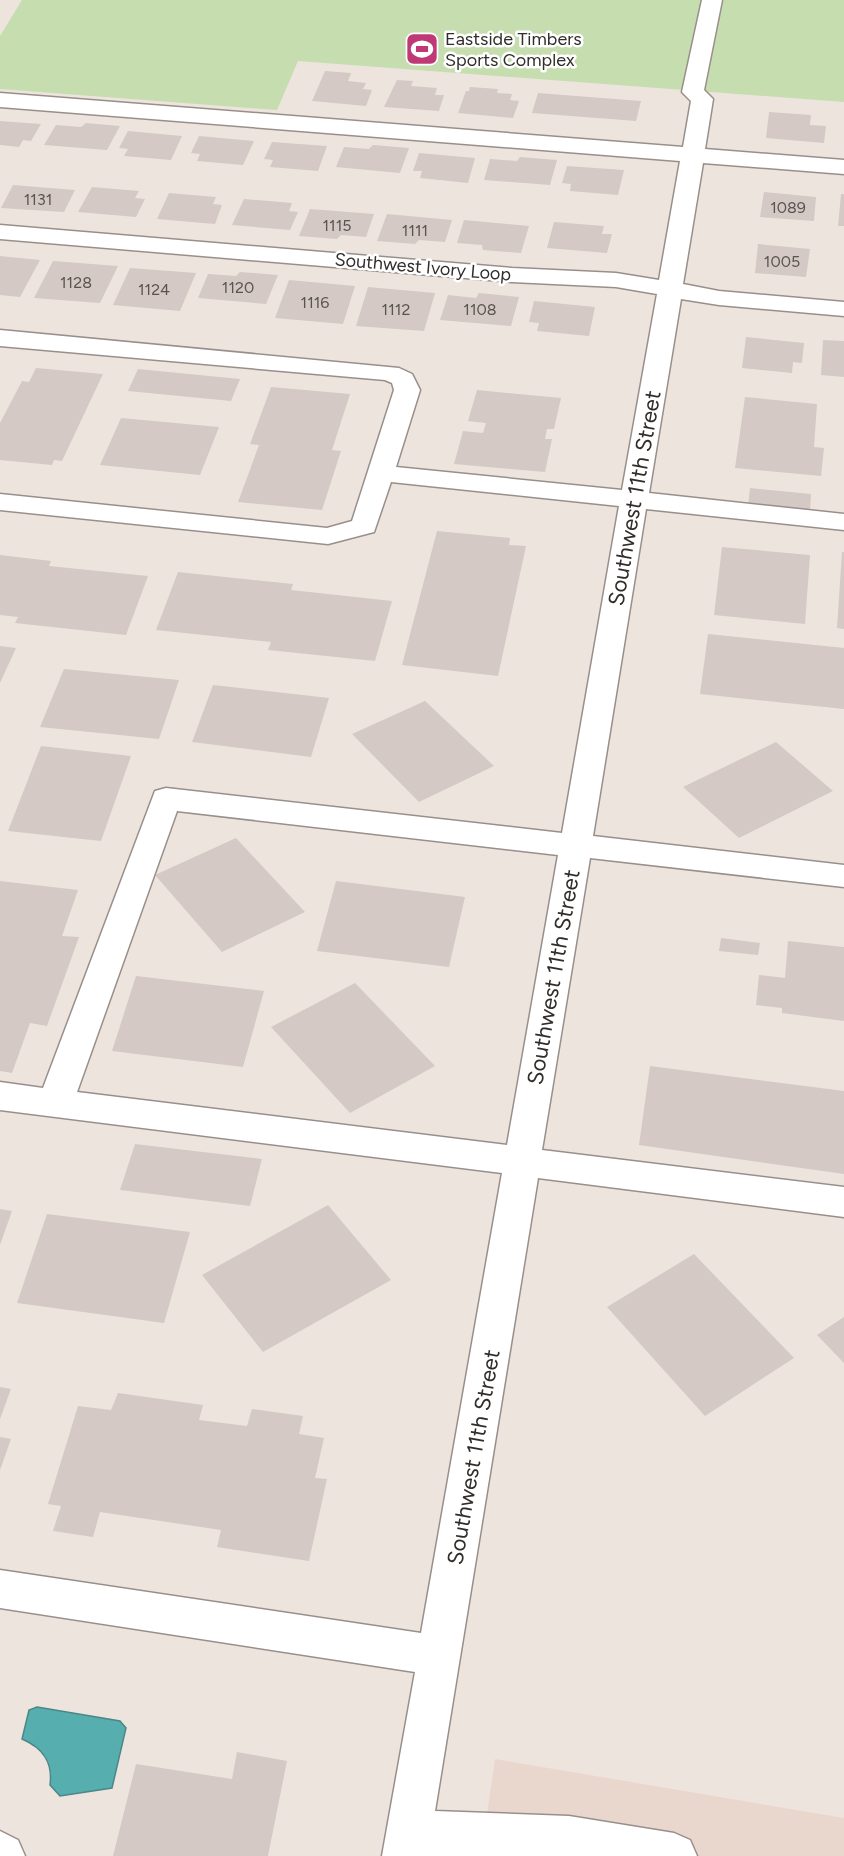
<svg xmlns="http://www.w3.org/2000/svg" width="844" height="1856" font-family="Figtree,sans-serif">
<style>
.built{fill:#e9d7ce}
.green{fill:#c5ddaf}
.water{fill:#56aeae;stroke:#4b8787;stroke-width:1.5}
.building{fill:#d4c9c4}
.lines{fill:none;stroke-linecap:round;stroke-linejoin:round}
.minor-casing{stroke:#998f8a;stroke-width:3}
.minor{fill:#fff;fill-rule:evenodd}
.labels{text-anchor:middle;stroke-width:5;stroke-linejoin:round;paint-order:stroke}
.far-number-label{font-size:16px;fill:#5a5451}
.far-poi-label{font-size:18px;fill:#312d2b;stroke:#fff;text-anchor:start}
.far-street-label{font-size:18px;fill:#312d2b;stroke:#fff}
.street-label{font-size:22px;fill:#312d2b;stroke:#fff}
</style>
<rect width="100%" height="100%" fill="#eee4de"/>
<polygon class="built" points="495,1759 844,1818 844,1856 481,1856"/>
<polygon class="green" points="22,0 844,0 844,102 298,61 277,110 0,89 0,36"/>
<path class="water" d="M37 1707 120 1721 126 1728 112 1788 60 1796 50 1785C53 1762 43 1748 22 1739L29 1710Z"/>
<g class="building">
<polygon points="325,71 351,73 348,81 366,83 363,89 372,90 366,106 312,101"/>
<polygon points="397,80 413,81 411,86 437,88 435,95 444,95 439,111 384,107"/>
<polygon points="470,87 498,89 497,93 512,94 510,100 519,101 513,118 458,113 466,91 469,91"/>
<polygon points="538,93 641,101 636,121 532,113"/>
<polygon points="769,112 811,115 810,125 826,126 824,143 766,138"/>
<polygon points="0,121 41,124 31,141 23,140 19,147 0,145"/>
<polygon points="86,123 120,126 107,150 44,145 56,125 81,127"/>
<polygon points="128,131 182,136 171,160 124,156 128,149 119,148"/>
<polygon points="199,136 254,141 243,165 197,161 200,154 191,153"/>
<polygon points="272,142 327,146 318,171 270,167 273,160 264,159"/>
<polygon points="373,145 409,148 400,173 336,167 344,147 369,149"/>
<polygon points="419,153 475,158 468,183 420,178 422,171 413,171"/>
<polygon points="520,157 557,160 550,185 484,180 490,159 517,161"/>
<polygon points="567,166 624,170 618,195 570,191 571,184 562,183"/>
<polygon points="13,185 75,190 64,212 1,208"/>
<polygon points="92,187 139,191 135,198 145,199 136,217 78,212"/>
<polygon points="764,192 816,197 814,221 760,217"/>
<polygon points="169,193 216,197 213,204 222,205 215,224 157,219"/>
<polygon points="841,194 844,194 844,226 838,226"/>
<polygon points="244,199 292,203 289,211 298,212 290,230 232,225"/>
<polygon points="310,209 374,214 366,237 341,235 337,239 299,236"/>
<polygon points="387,214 452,220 445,242 419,240 415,244 377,241"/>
<polygon points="464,220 529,226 521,253 483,250 482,245 457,243"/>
<polygon points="554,222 604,226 602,234 612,234 607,253 547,248"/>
<polygon points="758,244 810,249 806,277 755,273"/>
<polygon points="0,256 40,260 20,297 0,295"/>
<polygon points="53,261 118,266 100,303 34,298"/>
<polygon points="130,268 196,273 180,311 113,305"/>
<polygon points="240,272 278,275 266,304 198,298 208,274 236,276"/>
<polygon points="289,280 355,286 343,324 275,318"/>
<polygon points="368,287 435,293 424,331 356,326"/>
<polygon points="479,293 519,297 511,326 440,320 448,295 476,298"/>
<polygon points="534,301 595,307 589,336 537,331 539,323 529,322"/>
<polygon points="746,337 804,343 802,363 793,362 792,373 742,368"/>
<polygon points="823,340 844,341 844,377 821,375"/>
<polygon points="36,368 103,374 62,461 54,460 52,465 0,460 0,423 22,381 29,382"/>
<polygon points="138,369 240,379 231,401 128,391"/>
<polygon points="271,387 350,394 332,450 341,451 322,510 238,502 259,445 250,444"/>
<polygon points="477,390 561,398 554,429 547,429 545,439 552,439 545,472 454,464 463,431 483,433 486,423 468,421"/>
<polygon points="745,397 817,404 814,447 824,448 821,476 735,468"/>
<polygon points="121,418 219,427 200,475 100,465"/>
<polygon points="750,488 811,494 810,513 748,507"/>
<polygon points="437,531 510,538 509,545 526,546 498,676 402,665"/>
<polygon points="722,547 810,555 805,624 714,615"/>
<polygon points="842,552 844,552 844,629 837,628"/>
<polygon points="0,555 51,561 49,566 148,576 126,635 15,623 18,617 0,615"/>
<polygon points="178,572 293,584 291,590 392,601 375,661 268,650 271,642 156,630"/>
<polygon points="708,634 844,648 844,709 700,694"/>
<polygon points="0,646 16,648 0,683"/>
<polygon points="64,669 179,680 159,739 40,727"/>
<polygon points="213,685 329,698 311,757 192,742"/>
<polygon points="425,701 494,766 419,802 352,734"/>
<polygon points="776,742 833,791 739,838 683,787"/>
<polygon points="41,746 131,756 101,841 8,831"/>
<polygon points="236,838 305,912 222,952 155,875"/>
<polygon points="0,881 78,890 62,936 79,937 47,1026 30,1023 12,1073 0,1071"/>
<polygon points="336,881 465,897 449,967 317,951"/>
<polygon points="721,938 760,943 758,955 719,951"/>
<polygon points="788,941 844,947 844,1021 782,1013 782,1008 756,1005 759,975 785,978"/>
<polygon points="136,976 264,991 243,1067 112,1051"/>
<polygon points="355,983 435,1066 350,1113 271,1027"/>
<polygon points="650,1066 844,1091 844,1174 639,1145"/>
<polygon points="135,1144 262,1159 250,1206 120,1190"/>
<polygon points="328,1205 391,1280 263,1352 202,1275"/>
<polygon points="0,1209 12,1211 0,1245"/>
<polygon points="47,1214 190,1232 164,1323 17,1303"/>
<polygon points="694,1254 794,1358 705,1416 607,1307"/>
<polygon points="844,1317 844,1363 817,1335"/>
<polygon points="0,1387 11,1389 0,1419"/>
<polygon points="118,1393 203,1405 199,1420 247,1426 252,1409 303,1416 299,1434 324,1438 315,1478 327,1479 309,1561 217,1547 221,1530 100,1512 93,1537 53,1531 61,1506 48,1504 78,1406 111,1410"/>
<polygon points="0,1437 11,1439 0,1470"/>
<polygon points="237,1752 287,1761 268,1856 113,1856 136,1764 232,1779"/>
</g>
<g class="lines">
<g class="minor-casing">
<g id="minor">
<path d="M702 0H722L704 90 713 99 705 149 844 160V174L703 163 683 284 719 291 844 302V316L719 305 681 299 649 493 844 514V530L646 509 593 836 844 865V887L590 858 542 1150 844 1187V1217L538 1178 435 1811 569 1816 674 1833 690 1840 697 1856H382L415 1672 0 1608V1570L421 1633 502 1173 0 1110V1082L43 1088 155 791 166 788 562 833 619 506 391 482 374 532 328 544 0 510V494L327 528 352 521 394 390 392 383 385 380 0 346V330L399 368 412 374 420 390 396 467 622 490 657 294 616 287 512 282 0 239V225L512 268 616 273 659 280 680 161 0 107V93L683 147 691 101 682 92ZM177 811 558 855 507 1145 77 1092Z"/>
<polygon points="0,1831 18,1840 25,1856 0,1856"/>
</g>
</g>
<use href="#minor" class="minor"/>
</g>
<defs>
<g id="stadium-square" transform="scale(1.725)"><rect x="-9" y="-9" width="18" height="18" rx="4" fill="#c03977" stroke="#fff"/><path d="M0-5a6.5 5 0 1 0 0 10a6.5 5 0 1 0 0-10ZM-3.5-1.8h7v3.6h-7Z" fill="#fff"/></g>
</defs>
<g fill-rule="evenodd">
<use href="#stadium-square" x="422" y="49"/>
</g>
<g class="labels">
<g class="far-number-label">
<text x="38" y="205">1131</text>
<text x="788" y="213">1089</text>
<text x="337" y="231">1115</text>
<text x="415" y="236">1111</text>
<text x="782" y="267">1005</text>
<text x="76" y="288">1128</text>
<text x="238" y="293">1120</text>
<text x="154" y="295">1124</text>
<text x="315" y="308">1116</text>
<text x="396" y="315">1112</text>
<text x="480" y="315">1108</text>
</g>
<g class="far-poi-label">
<text x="445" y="45">Eastside Timbers<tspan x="445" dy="21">Sports Complex</tspan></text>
</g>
<g class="far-street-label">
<text transform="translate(423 267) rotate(5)" y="6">Southwest Ivory Loop</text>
</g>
<g class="street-label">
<text transform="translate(634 498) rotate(-80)" y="8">Southwest 11th Street</text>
<text transform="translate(553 977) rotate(-80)" y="8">Southwest 11th Street</text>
<text transform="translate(473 1457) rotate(-80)" y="8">Southwest 11th Street</text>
</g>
</g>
</svg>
